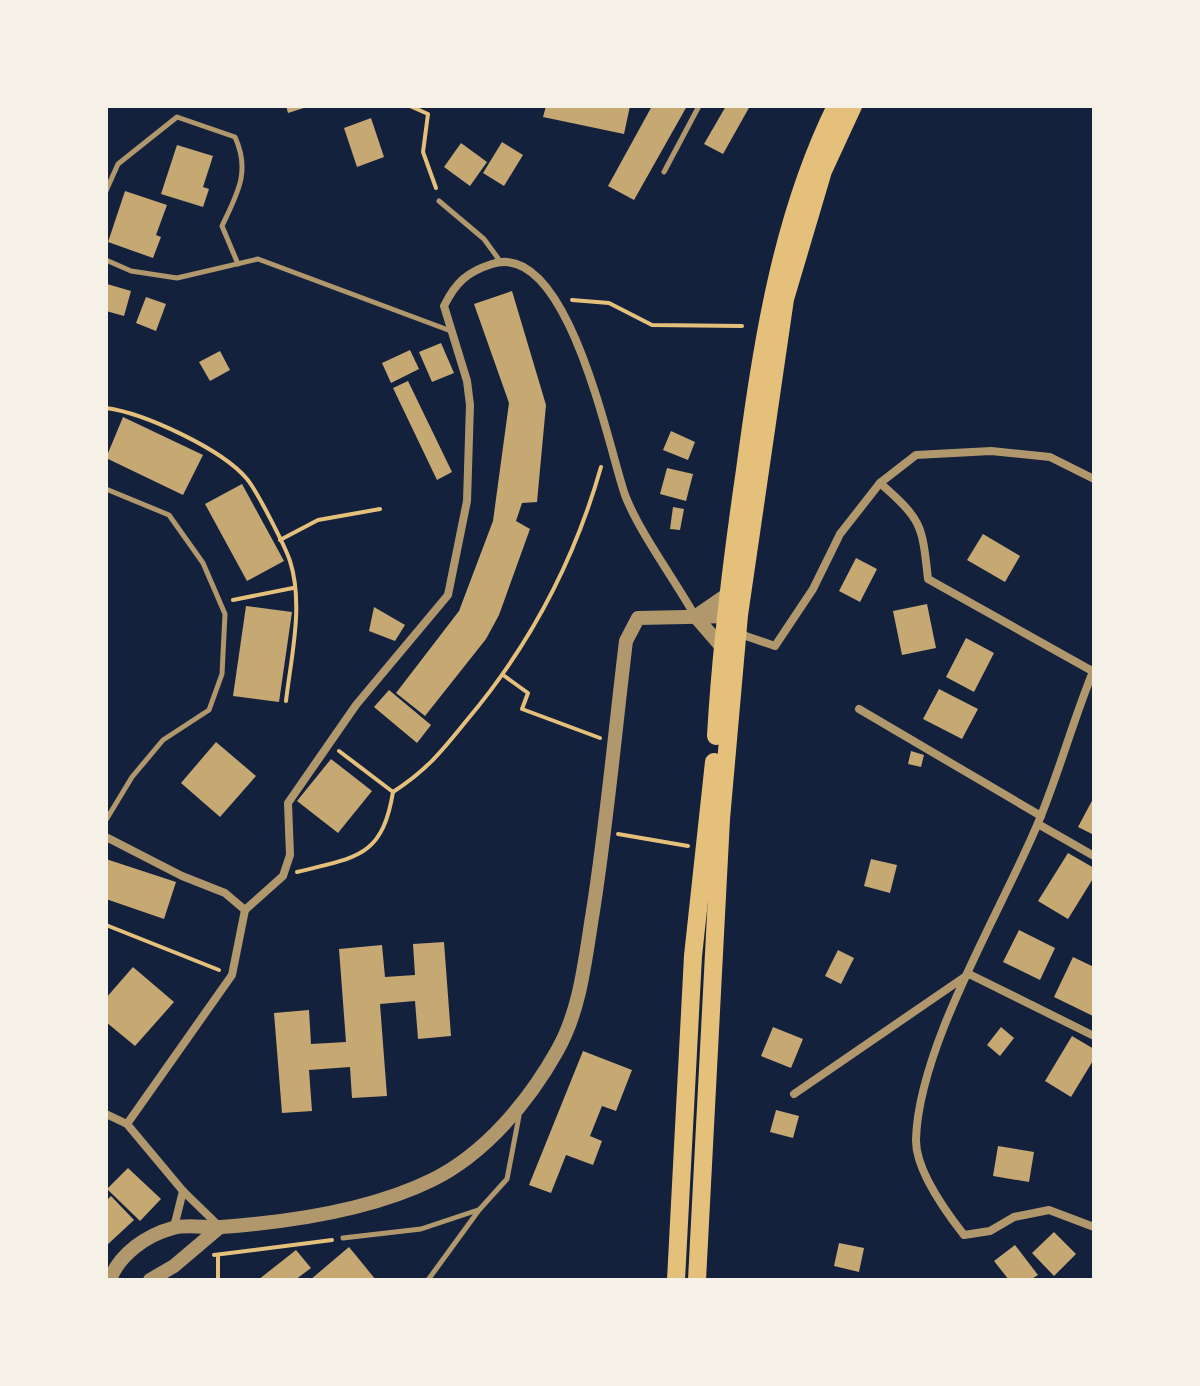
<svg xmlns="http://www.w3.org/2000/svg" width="1200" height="1386" font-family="Manrope,sans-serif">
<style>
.building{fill:#c6a872}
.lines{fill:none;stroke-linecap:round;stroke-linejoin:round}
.path{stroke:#e5c07b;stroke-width:4}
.service{stroke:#b1986c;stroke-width:5}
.minor{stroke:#b1986c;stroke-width:8}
.tertiary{stroke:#b1986c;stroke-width:14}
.trunk{stroke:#e5c07b;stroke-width:18}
</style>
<rect width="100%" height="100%" fill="#14213d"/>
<g class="building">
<polygon points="286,106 307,106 307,107 288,113"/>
<polygon points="546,106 630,106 624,134 543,117"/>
<polygon points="652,106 687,106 634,200 608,186"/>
<polygon points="726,106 750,106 723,154 704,144"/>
<polygon points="371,118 384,157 357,167 344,128"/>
<polygon points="502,142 523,155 504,186 483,173"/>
<polygon points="461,143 487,162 470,186 444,167"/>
<polygon points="177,145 213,156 203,187 209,189 203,207 161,194"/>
<polygon points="125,191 167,205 156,235 161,237 153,258 108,242"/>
<polygon points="107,284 131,291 124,316 106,311"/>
<polygon points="512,291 546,405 537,502 522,503 516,521 530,529 499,615 486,639 425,716 396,693 459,611 493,521 509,403 474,304"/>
<polygon points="146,297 166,304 156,331 136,323"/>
<polygon points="441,343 454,373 432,382 419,352"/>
<polygon points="410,350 419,369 391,383 382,363"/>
<polygon points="220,351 230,370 210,381 199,362"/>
<polygon points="408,381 452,472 437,480 393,388"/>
<polygon points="123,417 203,455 183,495 106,458"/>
<polygon points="671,431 695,442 688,460 663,450"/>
<polygon points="667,468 693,474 686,501 660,494"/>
<polygon points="242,484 284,561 247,581 205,504"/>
<polygon points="673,507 684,509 680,530 670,529"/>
<polygon points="983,534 1020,556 1005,582 967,560"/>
<polygon points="856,558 877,569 860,602 839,591"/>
<polygon points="927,604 936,648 902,655 893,611"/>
<polygon points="246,606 292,612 279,702 233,696"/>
<polygon points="374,607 405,625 395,641 369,631"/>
<polygon points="966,638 994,653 974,692 946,677"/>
<polygon points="939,689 978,709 962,739 923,719"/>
<polygon points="389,690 431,725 417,743 374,707"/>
<polygon points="216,742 256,776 220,817 181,783"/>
<polygon points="911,751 924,755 921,767 908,764"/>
<polygon points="331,759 372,791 338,833 297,801"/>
<polygon points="1094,797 1094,835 1078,827"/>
<polygon points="1068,853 1094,868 1094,877 1068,919 1038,901"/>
<polygon points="106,859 176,882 164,919 106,899"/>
<polygon points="871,859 897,865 890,893 864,886"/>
<polygon points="1019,930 1055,948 1040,980 1003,962"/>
<polygon points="444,942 451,1036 418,1039 415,1001 380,1004 387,1096 352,1098 350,1067 309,1070 312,1111 282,1113 274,1013 309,1010 311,1044 346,1042 339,949 382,945 385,977 415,975 413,944"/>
<polygon points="838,950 854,958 841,984 825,976"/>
<polygon points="1073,957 1094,967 1093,1016 1054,997"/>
<polygon points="133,967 174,1002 135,1046 106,1022 106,998"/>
<polygon points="773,1027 803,1039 791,1068 761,1056"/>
<polygon points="1001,1027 1014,1038 1000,1056 987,1045"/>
<polygon points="1072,1036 1094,1049 1094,1059 1071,1097 1045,1081"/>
<polygon points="583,1051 632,1070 616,1111 602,1106 590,1136 602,1141 593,1165 566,1155 551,1193 529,1185"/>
<polygon points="776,1110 799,1116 793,1138 770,1132"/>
<polygon points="998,1146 1034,1152 1029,1182 993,1176"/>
<polygon points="128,1168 161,1199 140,1221 107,1189"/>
<polygon points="111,1196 134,1220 106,1246 106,1201"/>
<polygon points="1054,1232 1076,1254 1054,1276 1032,1253"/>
<polygon points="839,1243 864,1248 859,1272 834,1266"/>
<polygon points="1015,1245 1038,1275 1030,1280 1009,1280 994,1261"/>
<polygon points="349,1247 376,1280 310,1280"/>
<polygon points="296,1250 311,1268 295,1280 258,1280"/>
</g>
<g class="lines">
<g class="path">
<polyline points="410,106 428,114 423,152 436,188"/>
<polyline points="572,300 609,303 652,325 742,326"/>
<path d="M106 408C144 413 222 449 247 479 257 491 285 546 290 561 304 605 291 657 286 701"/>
<polyline points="280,540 318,520 380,509"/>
<polyline points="233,600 293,588"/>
<polyline points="503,675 528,693 522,709 600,738"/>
<path d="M393 792C427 770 442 751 467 720 531 644 574 562 601 467"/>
<polyline points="618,834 688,846"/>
<path d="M297 872C355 857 382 859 393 792L339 751"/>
<polyline points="106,925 219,970"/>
<polyline points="214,1255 332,1240"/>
<polyline points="218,1280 218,1257"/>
</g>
<g class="service">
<polyline points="664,172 699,106"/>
<path d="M106 191 118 164 177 117 235 137C251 172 237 194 222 226L238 264"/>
<polyline points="439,201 484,239 500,261"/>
<polyline points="106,260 131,271 177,278 258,259 451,331"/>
<polyline points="106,489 169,515 203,563 225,614 222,674 209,710 163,740 132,777 106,820"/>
<polyline points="343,1238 421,1229 478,1210"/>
<polyline points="428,1280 479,1210 507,1179 519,1116"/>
</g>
<g class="minor">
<path d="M880 483C922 520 922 524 928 579L1094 672"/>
<polyline points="737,633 775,646 813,589 840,534 880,483 916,455 991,451 1050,457 1094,479"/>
<path d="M1094 669C1073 720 1059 773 1038 823 1001 912 919 1045 916 1139 915 1170 946 1212 964 1235L990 1231 1014 1217 1049 1210 1094 1227"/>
<polyline points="859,709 1041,816"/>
<polyline points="1038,824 1094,856"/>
<polyline points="106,837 182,876 225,893 245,910 232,975 127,1124"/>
<path d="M245 910 283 876 290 855 288 803 356 705 448 595 467 501 470 405 467 381 444 306C456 282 467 272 492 264 568 239 608 446 625 495 639 532 675 580 695 616"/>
<polyline points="794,1094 969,974 1094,1036"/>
<polyline points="106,1114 127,1124 183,1191 220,1227"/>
<polyline points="174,1227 183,1191"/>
</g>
<g class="tertiary">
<polyline points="695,616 721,646"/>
<polyline points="696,616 728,594"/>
<path d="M110 1280C119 1254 147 1235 173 1228 187 1224 205 1228 221 1227 290 1222 369 1211 432 1180 485 1154 529 1101 557 1051 581 1009 585 959 593 911 607 822 615 731 626 641L638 618 733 616"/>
<polyline points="150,1280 174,1266 220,1227"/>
</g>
<g class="trunk">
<path d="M716 736C721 646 732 559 745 470 762 345 780 220 836 106"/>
<polyline points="676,1280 693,956 714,762"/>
<polyline points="697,1280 721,819 739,615 785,299 823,171 853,106"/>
</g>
</g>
<rect width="1200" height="1386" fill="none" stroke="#f6f1e7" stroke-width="216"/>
</svg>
